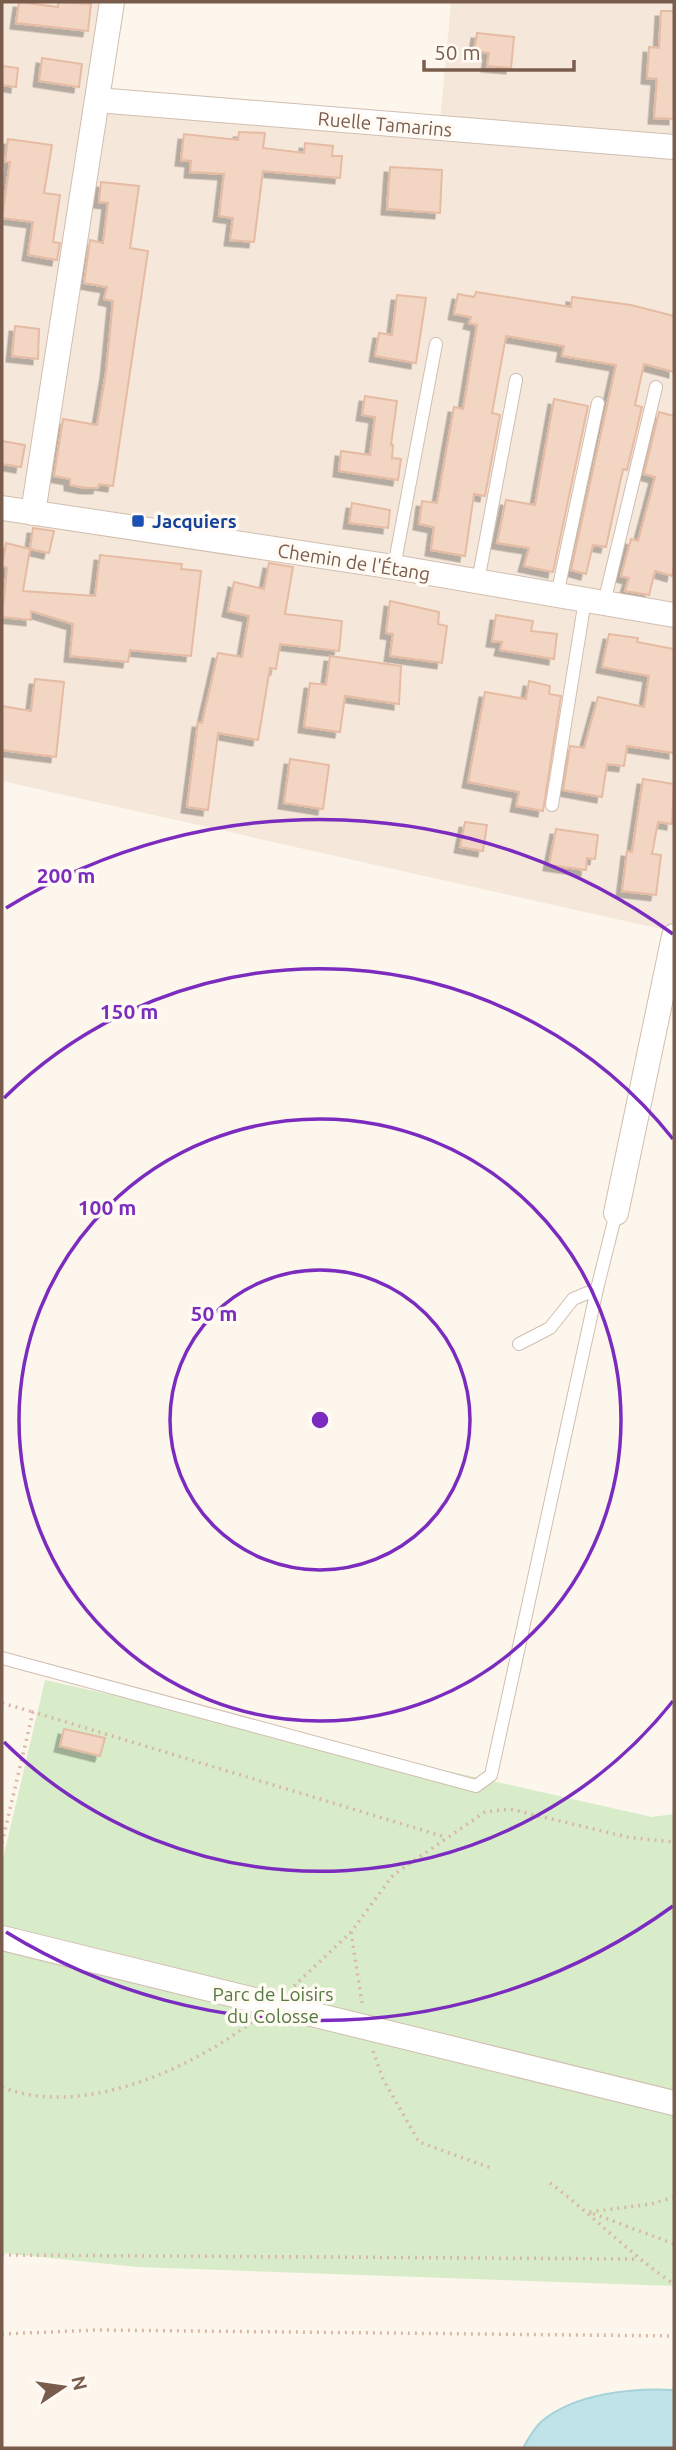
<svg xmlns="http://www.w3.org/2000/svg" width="676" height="2450" font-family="Ubuntu,sans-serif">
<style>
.residential{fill:#f5e8da}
.green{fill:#d8ecc9}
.water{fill:#bfe3e8;stroke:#a5d3da;stroke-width:2}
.building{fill:#f3d5c3;stroke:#e6bba3;stroke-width:2;filter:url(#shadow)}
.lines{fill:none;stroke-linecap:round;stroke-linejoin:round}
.lane-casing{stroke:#d1beb0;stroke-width:14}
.street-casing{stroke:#d1beb0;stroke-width:26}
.path{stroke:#d9b8a5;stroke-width:3.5;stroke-dasharray:2 5;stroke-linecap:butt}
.lane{stroke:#fff;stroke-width:12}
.street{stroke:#fff;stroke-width:24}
.ring{fill:none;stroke:#7b2cbf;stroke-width:3.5}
.transit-dot{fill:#1a4fb4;stroke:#fffaf3;stroke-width:2.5}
.labels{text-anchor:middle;stroke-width:7;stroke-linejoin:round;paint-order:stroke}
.street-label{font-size:19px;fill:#7a5c4d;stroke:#fffaf3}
.transit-label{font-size:19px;font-weight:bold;fill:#164399;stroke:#fffaf3;text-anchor:start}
.park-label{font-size:19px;fill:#537a41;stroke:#fffaf3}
.centre{fill:#7b2cbf;stroke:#fffaf3;stroke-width:3.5}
.ring-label{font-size:21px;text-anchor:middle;font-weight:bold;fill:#7b2cbf;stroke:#fffaf3;stroke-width:7;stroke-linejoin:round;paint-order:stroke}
</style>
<defs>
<filter id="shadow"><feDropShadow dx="-5.5" dy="5.5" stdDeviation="0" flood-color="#0004"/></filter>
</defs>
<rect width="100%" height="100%" fill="#fdf6ec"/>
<polygon class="residential" points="2,2 118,2 106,91 440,121 451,2 674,2 674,932 2,781"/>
<polygon class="green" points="45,1680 652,1817 674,1814 674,2286 137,2267 2,2253 2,1863"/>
<path class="water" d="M674 2390V2448H523C528 2439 534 2428 542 2421 576 2393 632 2388 674 2390Z"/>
<g class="building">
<polygon points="19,2 58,7 58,2 91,4 88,31 16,23"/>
<polygon points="661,11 674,11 674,119 654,118 657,79 647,78 649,47 659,48"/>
<polygon points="477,33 514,37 511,68 487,66 489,53 474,51"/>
<polygon points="42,58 82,64 79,87 39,81"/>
<polygon points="2,66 18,68 16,87 2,85"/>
<polygon points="239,132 265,133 263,148 304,153 305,143 333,146 332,156 342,156 340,178 263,171 254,242 230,240 233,218 219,216 224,174 190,172 191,161 181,160 184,134 238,140"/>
<polygon points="8,139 52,145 44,193 60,195 53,242 60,243 57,260 28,255 33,222 2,218 10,162 5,162"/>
<polygon points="390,167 442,170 440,213 387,209"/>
<polygon points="101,182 139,186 130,248 148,251 113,486 99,484 98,488 86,488 70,485 70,479 54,476 63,419 97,425 106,372 113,301 104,299 107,287 84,283 90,240 103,243 108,203 99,202"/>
<polygon points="476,292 571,307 572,297 631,305 674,316 674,372 644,364 635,405 642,407 627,470 623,469 606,547 593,545 586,574 571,570 616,365 562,356 564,346 506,336 492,413 500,415 485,496 474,494 465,556 431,550 434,527 419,524 422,501 437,503 454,407 463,409 477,325 469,323 471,317 454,314 458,294 474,297"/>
<polygon points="397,295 426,298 416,363 375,356 379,333 392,335"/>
<polygon points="15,326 39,329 38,359 12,356"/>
<polygon points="365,396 397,401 391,445 393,445 392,458 401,459 398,480 339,471 341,451 370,455 375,417 362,415"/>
<polygon points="554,399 588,406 553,572 524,566 529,548 497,543 506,500 535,505"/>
<polygon points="659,412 674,416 674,567 672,576 655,571 649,595 625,591 629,578 621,576 631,539 638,541 655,477 644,474"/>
<polygon points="2,441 25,445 21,467 2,464"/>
<polygon points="352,503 390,510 388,528 349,523"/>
<polygon points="33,528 54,531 49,553 30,549"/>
<polygon points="6,543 30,549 23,591 95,596 100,555 182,564 181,569 201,571 191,656 130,650 128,662 70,656 73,624 31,611 31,620 2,617 7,568 2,565"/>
<polygon points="269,563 293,567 285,614 342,621 339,651 280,644 276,669 270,668 258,740 218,733 208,810 187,807 198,722 202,723 218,653 242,657 249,616 228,611 234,582 264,589"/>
<polygon points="390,601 439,612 438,624 447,626 442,663 390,656 393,634 386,633"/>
<polygon points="496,615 533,621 531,631 557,634 554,659 500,650 502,642 492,641"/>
<polygon points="609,634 638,638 637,642 674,649 674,753 627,746 624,766 607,764 602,797 563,790 570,746 584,748 598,697 644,707 649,676 602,667"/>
<polygon points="330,656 401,666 399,704 345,696 340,732 304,727 310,683 326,685"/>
<polygon points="35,679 64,682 56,757 2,750 2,706 31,711"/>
<polygon points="529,681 550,686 549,694 561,696 543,811 516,806 519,792 468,782 485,692 526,699"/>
<polygon points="290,759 329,765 323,809 284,803"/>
<polygon points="643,779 674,784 672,824 658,822 652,854 661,855 656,895 622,891 627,851 632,852"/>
<polygon points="465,822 487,825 483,851 460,847"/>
<polygon points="556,829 598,835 595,859 587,858 586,870 549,865"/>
<polygon points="64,1729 105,1738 100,1756 60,1746"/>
</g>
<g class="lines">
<g class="lane-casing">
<g id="lane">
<polyline points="394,567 436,344"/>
<polyline points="478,581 516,380"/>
<polyline points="557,595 598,403"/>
<polyline points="604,603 656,387"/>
<polyline points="552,805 585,600"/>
<polyline points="597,1289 616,1213"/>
<polyline points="2,1658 476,1786 491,1775 597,1289 573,1299 550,1328 519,1344"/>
</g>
</g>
<g class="street-casing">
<g id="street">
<polyline points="97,100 674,147"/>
<polyline points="2,508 394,567 674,615"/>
<polyline points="33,513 112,2"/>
<polyline points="616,1213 674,936"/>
<polyline points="2,1938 674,2103"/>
</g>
</g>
<g class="path">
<polyline points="2,1703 33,1712"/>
<polyline points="2,1843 33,1712 445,1837"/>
<polyline points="351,1932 362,2003"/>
<polyline points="294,1986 351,1932 393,1875 485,1812 510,1809 627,1837 674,1842"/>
<polyline points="373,2051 383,2079 419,2142 494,2169"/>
<path d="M2 2087C80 2119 191 2069 253 2021"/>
<path d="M550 2183C593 2215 629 2254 674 2284"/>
<polyline points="674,2197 651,2204 589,2212 674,2244"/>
<polyline points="2,2255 637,2259"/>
<polyline points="2,2334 97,2330 674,2336"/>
</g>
<use href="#lane" class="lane"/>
<use href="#street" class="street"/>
</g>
<g class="ring">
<circle cx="320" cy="1420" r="150"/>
<circle cx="320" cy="1420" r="301"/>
<path d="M673 1701A451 451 0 0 1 4 1742M4 1098A451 451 0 0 1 673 1139"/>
<path d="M673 1906A601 601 0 0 1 6 1932M6 908A601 601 0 0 1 673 934"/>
</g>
<rect class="transit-dot" x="131" y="514" width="14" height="14" rx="3.5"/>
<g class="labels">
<g class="street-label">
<text transform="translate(385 124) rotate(5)" y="7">Ruelle Tamarins</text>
<text transform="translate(354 562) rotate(9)" y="7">Chemin de l'Étang</text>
</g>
<g class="transit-label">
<text x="152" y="528">Jacquiers</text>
</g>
<g class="park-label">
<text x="273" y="2001">Parc de Loisirs<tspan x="273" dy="22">du Colosse</tspan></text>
</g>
</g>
<circle cx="320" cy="1420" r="10" class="centre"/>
<g class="ring-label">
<text x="66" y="883">200 m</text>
<text x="129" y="1019">150 m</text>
<text x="107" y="1215">100 m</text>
<text x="214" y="1321">50 m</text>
</g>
<rect width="676" height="2450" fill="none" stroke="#7a5c4d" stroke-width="7"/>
<g transform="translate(63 2387) rotate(77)" stroke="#fffaf3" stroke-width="5" paint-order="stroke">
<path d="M0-5L12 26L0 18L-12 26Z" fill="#7a5c4d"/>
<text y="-10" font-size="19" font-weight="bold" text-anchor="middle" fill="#7a5c4d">N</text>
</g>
<path d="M424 60v10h150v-10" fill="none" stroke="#7a5c4d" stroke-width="3.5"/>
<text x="434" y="60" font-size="21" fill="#7a5c4d" stroke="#fffaf3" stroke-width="5" paint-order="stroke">50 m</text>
</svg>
